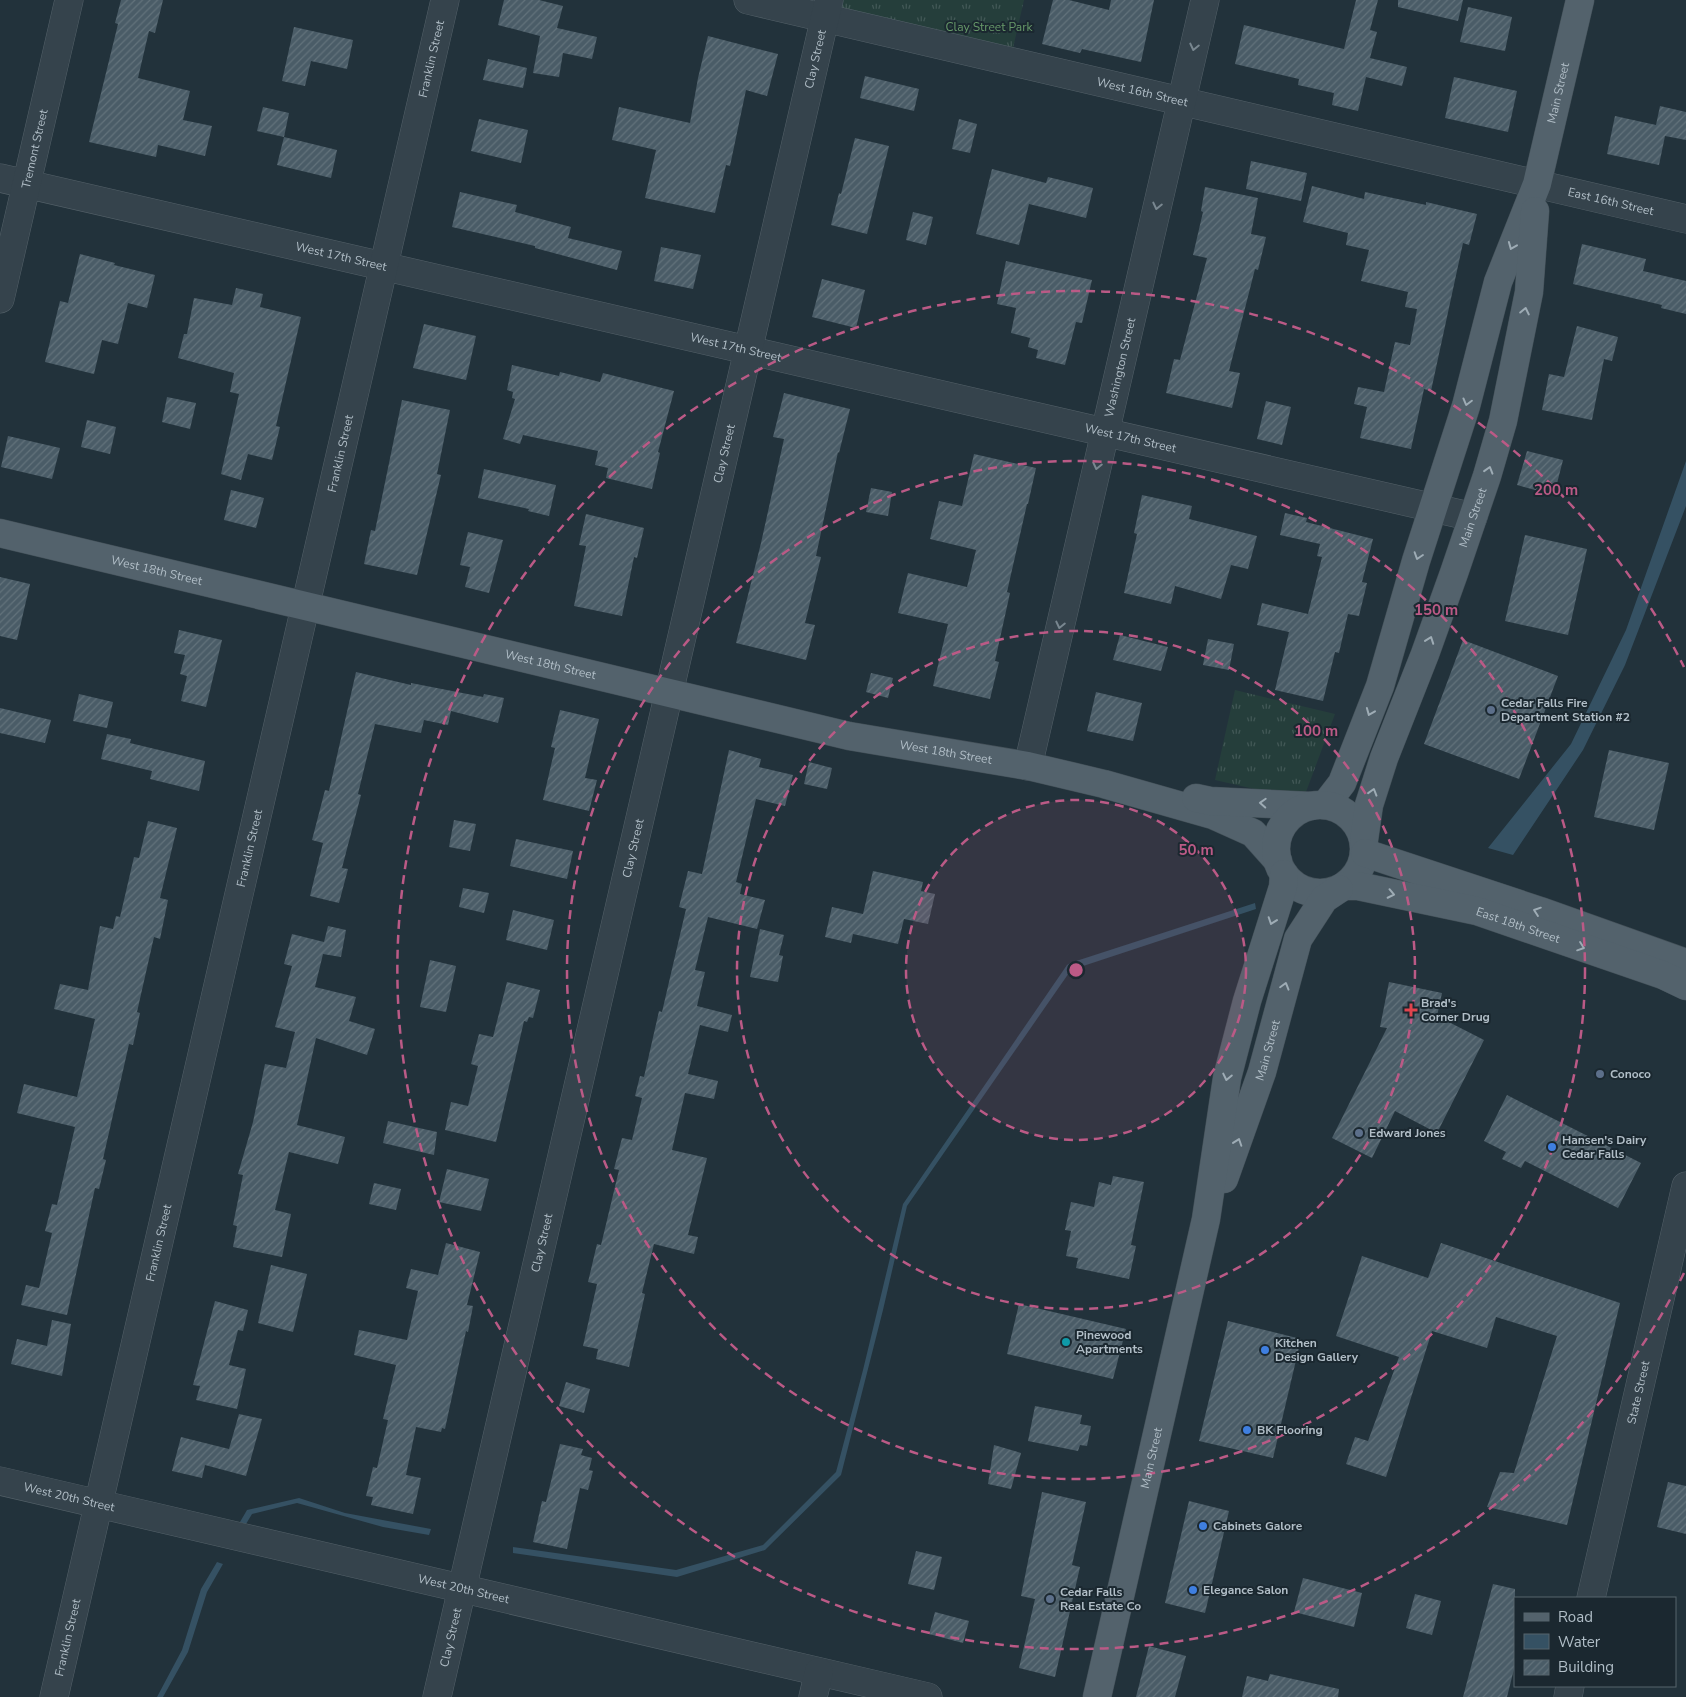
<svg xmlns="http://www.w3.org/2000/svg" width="1686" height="1697" font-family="'Nunito Sans',sans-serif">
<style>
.grass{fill:url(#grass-tufts)}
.water{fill:#355163}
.building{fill:url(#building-hatch)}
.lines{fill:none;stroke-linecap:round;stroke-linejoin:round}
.minor-casing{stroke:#546169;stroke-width:29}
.major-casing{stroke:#424f57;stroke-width:29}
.minor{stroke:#35434c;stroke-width:28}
.major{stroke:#53626c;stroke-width:28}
.oneway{stroke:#798790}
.oneway2{stroke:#9eacb5}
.ring{fill:none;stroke:#bb5a86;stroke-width:2.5;stroke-dasharray:9 6}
.service-dot{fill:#5c6f8a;stroke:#1b2830;stroke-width:2}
.health-dot{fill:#e0444e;stroke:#1b2830;stroke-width:2}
.shop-dot{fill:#3f7fe0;stroke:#1b2830;stroke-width:2}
.culture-dot{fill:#0f9aa8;stroke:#1b2830;stroke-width:2}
.labels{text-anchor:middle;stroke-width:4;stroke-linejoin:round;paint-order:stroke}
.park-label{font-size:12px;fill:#679969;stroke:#1b2830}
.street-label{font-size:12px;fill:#b1bec7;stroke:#1b2830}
.poi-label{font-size:12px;font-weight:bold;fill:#b1bec7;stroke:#1b2830;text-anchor:start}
.centre{fill:#bb5a86;stroke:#1b2830;stroke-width:2.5}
.ring-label{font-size:15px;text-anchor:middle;font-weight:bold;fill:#bb5a86;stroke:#1b2830;stroke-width:4;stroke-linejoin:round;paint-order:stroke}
</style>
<defs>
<pattern id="grass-tufts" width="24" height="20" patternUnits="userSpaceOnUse" patternTransform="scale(1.25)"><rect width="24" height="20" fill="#253e3b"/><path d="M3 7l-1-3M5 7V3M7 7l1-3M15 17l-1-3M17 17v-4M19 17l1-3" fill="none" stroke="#425856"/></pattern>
<pattern id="building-hatch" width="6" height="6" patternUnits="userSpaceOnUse" patternTransform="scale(1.25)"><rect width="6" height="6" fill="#4a5c67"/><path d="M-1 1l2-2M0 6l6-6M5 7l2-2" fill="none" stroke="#62727b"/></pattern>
</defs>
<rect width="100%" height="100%" fill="#22323b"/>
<g class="grass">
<polygon points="829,0 1024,0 1010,61 825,18"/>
<polygon points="1235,690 1335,714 1303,800 1215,780"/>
</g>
<g class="water">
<polygon points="1686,461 1686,506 1625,665 1583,750 1513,855 1488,848 1571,744 1626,630"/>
<polygon points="1255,903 1256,909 1071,970 907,1206 883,1310 841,1475 765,1550 677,1577 513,1553 513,1547 676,1570 763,1545 836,1472 863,1370 903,1204 1067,965 1070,963"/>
<polygon points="299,1498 345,1513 431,1529 429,1535 383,1527 297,1503 252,1514 246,1524 240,1522 247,1510"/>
<polygon points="217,1562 223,1564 207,1592 188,1652 163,1697 157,1697 182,1650 201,1589"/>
</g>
<g class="building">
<polygon points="121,0 163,0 155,33 149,31 138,78 190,91 183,120 212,126 205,156 158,145 156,157 89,142 118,24 115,23"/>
<polygon points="504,0 539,0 563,6 557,28 597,37 592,59 563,53 559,77 533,73 540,36 498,25"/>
<polygon points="1053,0 1069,0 1109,10 1111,0 1154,0 1141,62 1082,49 1080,53 1042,44"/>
<polygon points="1356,0 1378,0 1370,30 1377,32 1370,58 1407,67 1402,86 1366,77 1358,111 1332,105 1334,93 1298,85 1299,79 1235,64 1244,25 1344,49"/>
<polygon points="1398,0 1463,0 1458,21 1398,7"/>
<polygon points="1468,7 1512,17 1505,51 1460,42"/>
<polygon points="294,27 353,40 347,69 311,61 305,86 282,81"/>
<polygon points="708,36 778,54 767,96 746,90 730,166 726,165 715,213 645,198 656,150 612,140 619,107 690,123 698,78"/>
<polygon points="488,59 527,68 523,88 483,80"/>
<polygon points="865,76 919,89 914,111 860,98"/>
<polygon points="1454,77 1517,91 1508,132 1445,118"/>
<polygon points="1660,106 1686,112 1686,140 1665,136 1659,165 1607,154 1615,116 1656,125"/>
<polygon points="263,107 289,113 284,137 257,131"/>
<polygon points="479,119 528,130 521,163 471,151"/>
<polygon points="959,119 977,124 970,153 952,149"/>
<polygon points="284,137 337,150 331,178 277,165"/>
<polygon points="855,138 889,146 867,234 831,225 839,193 841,194"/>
<polygon points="1251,161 1307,173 1301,201 1246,189"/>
<polygon points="992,169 1046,183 1048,177 1093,188 1086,218 1029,204 1019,245 976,234"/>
<polygon points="1312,186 1364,199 1365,192 1426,205 1426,202 1477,214 1469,245 1463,243 1431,391 1424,389 1411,449 1360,438 1367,407 1354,404 1358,387 1384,392 1395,342 1410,345 1417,309 1405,307 1408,292 1361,281 1369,250 1346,245 1348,233 1303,222"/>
<polygon points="1205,187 1258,198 1251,234 1266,237 1258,270 1255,269 1229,371 1240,373 1232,408 1166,393 1174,359 1180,360 1207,258 1193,255 1203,212 1201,211"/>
<polygon points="460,192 517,205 515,212 571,227 568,238 622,251 617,270 535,248 535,246 452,227"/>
<polygon points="913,212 933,217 926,245 906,240"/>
<polygon points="1582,244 1646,259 1643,271 1686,281 1686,314 1661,308 1662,305 1573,284"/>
<polygon points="661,247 701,255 693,289 654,281"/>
<polygon points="80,254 115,263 114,265 155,275 147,308 128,303 118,344 102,340 94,374 45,362 60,301 68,303"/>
<polygon points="1006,261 1092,280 1082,323 1076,322 1065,365 1036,358 1038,350 1028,347 1030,338 1011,333 1016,308 997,304"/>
<polygon points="822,279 865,290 856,328 812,317"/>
<polygon points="236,288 263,294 260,307 301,317 276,426 280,427 272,460 248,454 241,480 221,474 239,394 230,392 234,373 178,358 184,334 187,334 194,298 232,305"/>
<polygon points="424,324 476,336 466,380 413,368"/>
<polygon points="1577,326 1618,337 1612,361 1604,359 1592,420 1542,410 1549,374 1564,377"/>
<polygon points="512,365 559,376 560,372 600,382 603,373 674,391 658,452 660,453 652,489 606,478 608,468 595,465 598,451 523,435 520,444 503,439 515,399 512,398 513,392 507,390"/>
<polygon points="784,393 850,409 839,453 838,452 816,556 821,557 805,623 815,625 806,660 736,643 761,543 784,439 773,437"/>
<polygon points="167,397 196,403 190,429 162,422"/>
<polygon points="402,400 450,410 437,474 441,475 417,575 364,564 371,530 375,531"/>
<polygon points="1266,401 1291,407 1282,445 1257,439"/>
<polygon points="87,420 116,427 110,454 81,447"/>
<polygon points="8,436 60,448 52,479 1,467"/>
<polygon points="1527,451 1563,460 1554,495 1517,485"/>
<polygon points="974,454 1036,468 1028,504 1027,504 1007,592 1010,593 995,661 999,662 990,699 933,686 948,624 898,613 908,573 967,587 976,550 930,539 939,501 962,506"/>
<polygon points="484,469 556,485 549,516 528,511 529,509 478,498"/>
<polygon points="871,488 892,492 888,516 866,512"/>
<polygon points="231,490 264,498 256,528 224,520"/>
<polygon points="1142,495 1192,506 1189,519 1257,536 1248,569 1231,565 1221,599 1175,586 1171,604 1124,593 1137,534 1134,533"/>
<polygon points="1285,513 1307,518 1306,522 1373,539 1362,582 1367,583 1359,616 1348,614 1339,653 1335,652 1323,701 1275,690 1289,632 1257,625 1262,603 1308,614 1322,557 1317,556 1320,544 1280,535"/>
<polygon points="586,514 644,528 637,558 634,557 622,616 574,606 586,546 579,545"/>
<polygon points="468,532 503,540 489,593 465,587 470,567 460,565"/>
<polygon points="1525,535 1587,549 1568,635 1505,621"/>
<polygon points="0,577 30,584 17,640 0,636"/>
<polygon points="179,630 222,640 206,707 181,701 187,676 180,674 185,655 174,653"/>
<polygon points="1120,635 1168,647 1161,671 1113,660"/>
<polygon points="1208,639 1234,644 1229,670 1203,665"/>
<polygon points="1463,640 1558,676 1519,779 1424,744"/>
<polygon points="356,672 411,685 411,683 483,697 484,694 504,698 498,723 451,711 448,725 424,720 421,733 375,724 358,794 361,795 342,868 348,869 339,903 310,896 323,843 312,840 325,790 329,791"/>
<polygon points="871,673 893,678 888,698 866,692"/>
<polygon points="1096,692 1142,703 1133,741 1087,731"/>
<polygon points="79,694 113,702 107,728 73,721"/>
<polygon points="0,708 51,720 45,743 0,733"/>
<polygon points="560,710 599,719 585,778 597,780 589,811 543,800 555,748 551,747"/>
<polygon points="107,734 131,739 130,743 205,761 199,791 150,779 152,771 101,759"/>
<polygon points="729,750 761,759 759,767 793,775 785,806 756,799 736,882 742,884 740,894 765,900 757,929 708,917 695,970 705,972 697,1006 732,1015 728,1032 700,1025 688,1074 718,1081 714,1099 685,1093 672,1150 707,1158 688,1235 698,1237 694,1254 654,1244 642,1293 645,1294 629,1367 596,1359 598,1349 583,1346 597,1284 588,1282 597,1244 601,1245 619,1170 614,1169 622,1138 632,1140 642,1098 635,1096 640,1076 644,1077 659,1011 662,1012 686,909 679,907 688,871 702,874"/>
<polygon points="1609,750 1669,763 1654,830 1594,817"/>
<polygon points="809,762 832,768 827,789 804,784"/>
<polygon points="454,820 476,824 470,851 449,847"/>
<polygon points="148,821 177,828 160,898 168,900 160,939 154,937 137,1012 140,1013 133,1045 129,1044 103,1159 106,1160 99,1189 95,1188 67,1315 21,1305 26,1285 39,1288 52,1233 45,1231 52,1204 57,1205 75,1127 17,1113 24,1084 77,1097 95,1019 54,1009 60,984 88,990 100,926 113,929 116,916 120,917 134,857 139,858"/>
<polygon points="516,839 573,851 567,879 510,866"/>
<polygon points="873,871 923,882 921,891 935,894 928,924 904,919 898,944 853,934 851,943 825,937 832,907 863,914"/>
<polygon points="463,888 489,893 484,913 459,907"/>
<polygon points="513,910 554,920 547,950 506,940"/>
<polygon points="328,926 346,930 341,957 323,954 315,987 356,997 349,1021 375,1029 367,1055 316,1038 297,1125 345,1137 338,1164 289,1152 275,1210 291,1214 282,1257 233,1247 237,1226 233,1225 243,1175 238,1174 253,1122 265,1064 286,1068 295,1032 275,1027 292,966 284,964 292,934 324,942"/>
<polygon points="760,929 784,935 779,955 783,956 778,982 750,977"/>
<polygon points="430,960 456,966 446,1012 420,1007"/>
<polygon points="507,982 540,990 533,1018 529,1017 527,1022 524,1021 496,1142 445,1130 451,1102 468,1106 478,1066 471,1064 479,1034 493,1037"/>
<polygon points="1389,982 1442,993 1437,1016 1484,1040 1437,1133 1395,1111 1372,1158 1332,1138 1387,1028 1380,1027"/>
<polygon points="1507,1095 1641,1163 1618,1208 1525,1161 1521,1168 1502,1159 1506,1152 1484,1141"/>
<polygon points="388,1121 437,1132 434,1155 383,1143"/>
<polygon points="447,1169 489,1179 481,1211 439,1202"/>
<polygon points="1113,1176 1144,1182 1131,1245 1136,1246 1129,1279 1076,1268 1078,1258 1066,1256 1071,1231 1065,1230 1071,1202 1094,1207 1099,1182 1111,1185"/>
<polygon points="374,1183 401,1189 396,1210 369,1204"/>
<polygon points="446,1243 480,1252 467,1305 473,1306 468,1332 466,1331 445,1429 442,1428 441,1432 416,1427 406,1475 421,1478 413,1514 371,1505 373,1497 366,1496 373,1467 377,1468 388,1420 383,1419 396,1365 354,1355 359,1330 407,1340 418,1291 406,1288 411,1269 438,1275"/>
<polygon points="1441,1243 1620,1303 1567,1525 1487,1507 1500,1472 1514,1473 1557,1336 1496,1317 1487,1348 1432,1331 1386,1477 1346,1464 1355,1437 1368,1441 1399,1357 1336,1336 1362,1256 1428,1278"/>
<polygon points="271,1265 307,1274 293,1332 258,1323"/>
<polygon points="215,1301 248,1310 243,1331 238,1330 229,1365 246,1369 237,1409 196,1400 200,1386 193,1385"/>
<polygon points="1019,1304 1126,1329 1113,1379 1007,1354"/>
<polygon points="52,1320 71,1324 62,1376 11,1364 17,1339 47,1346"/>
<polygon points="1228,1321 1301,1339 1273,1458 1199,1441"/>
<polygon points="566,1382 590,1389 584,1413 559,1406"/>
<polygon points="1035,1406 1082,1415 1080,1424 1091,1426 1087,1446 1080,1445 1078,1451 1028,1441"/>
<polygon points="239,1414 262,1419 246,1476 205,1465 202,1478 172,1471 181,1437 229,1449"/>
<polygon points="560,1444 583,1449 581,1455 592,1458 589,1470 593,1471 588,1490 580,1488 567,1549 533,1542 542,1501 546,1502"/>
<polygon points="994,1445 1021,1453 1011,1489 988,1484"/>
<polygon points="1668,1482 1686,1486 1686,1534 1657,1527"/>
<polygon points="1042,1492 1086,1502 1072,1565 1080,1567 1055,1677 1019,1668 1035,1599 1021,1596"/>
<polygon points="1189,1501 1229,1511 1205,1613 1165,1603"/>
<polygon points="916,1551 942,1557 934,1590 908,1584"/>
<polygon points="1303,1578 1362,1593 1354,1627 1294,1612"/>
<polygon points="1493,1584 1515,1589 1515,1665 1507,1697 1463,1697"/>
<polygon points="1415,1594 1441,1601 1432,1635 1406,1628"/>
<polygon points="935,1612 969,1621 963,1643 929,1634"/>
<polygon points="1149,1646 1186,1656 1175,1697 1136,1697"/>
<polygon points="1270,1674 1339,1689 1338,1697 1242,1697 1247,1676 1268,1681"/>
</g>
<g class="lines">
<g class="minor-casing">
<g id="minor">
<path id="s1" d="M748 0 1686 219"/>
<path id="s2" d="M0 178 1473 517"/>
<path id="s3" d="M0 299 69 0"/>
<path id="s4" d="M1028 766 1205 0"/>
<path id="s5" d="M0 1481 928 1697"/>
<path id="s6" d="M1591 1598 1686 1186"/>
<path id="s7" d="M54 1697 445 0"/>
<path id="s8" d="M437 1697 829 0"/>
<polyline points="813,1697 819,1672"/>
<polyline points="1568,1697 1570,1686"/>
</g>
</g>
<g class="major-casing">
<g id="major">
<path id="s9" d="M0 533 849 736 1028 766 1104 784 1213 815 1253 833 1278 861"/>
<polyline points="1196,798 1210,801 1311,806"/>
<path id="s10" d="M1325 805 1342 783 1380 686 1416 561 1466 406 1498 282 1537 184 1580 0"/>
<circle cx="1320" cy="849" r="44"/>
<path id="s11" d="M1364 840 1369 805 1384 758 1425 654 1454 573 1487 476 1503 421 1529 292 1535 211"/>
<polyline points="1365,853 1540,911 1686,963"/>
<path id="s12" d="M1344 886H1358L1477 911 1663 975 1686 986"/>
<path id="s13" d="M1224 1179 1262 1072 1298 939 1324 899 1339 889"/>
<path id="s14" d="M1097 1697 1206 1219 1227 1078 1247 1001 1283 887 1284 874"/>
</g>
</g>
<use href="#minor" class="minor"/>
<use href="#major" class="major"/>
</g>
<defs><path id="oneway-chevron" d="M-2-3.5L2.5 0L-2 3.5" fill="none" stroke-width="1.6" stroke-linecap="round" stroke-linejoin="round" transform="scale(1.25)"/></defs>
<g class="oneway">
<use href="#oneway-chevron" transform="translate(1194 47) rotate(103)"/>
<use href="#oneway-chevron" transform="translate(1157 206) rotate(103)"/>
<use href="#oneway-chevron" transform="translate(1097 466) rotate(103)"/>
<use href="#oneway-chevron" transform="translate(1060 625) rotate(103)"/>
</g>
<g class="oneway2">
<use href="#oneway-chevron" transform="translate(1512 246) rotate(112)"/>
<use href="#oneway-chevron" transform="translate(1525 311) rotate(-78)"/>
<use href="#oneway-chevron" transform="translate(1467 402) rotate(105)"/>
<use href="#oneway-chevron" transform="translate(1489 470) rotate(-73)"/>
<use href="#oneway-chevron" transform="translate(1418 556) rotate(108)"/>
<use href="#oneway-chevron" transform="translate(1430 640) rotate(-70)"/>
<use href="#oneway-chevron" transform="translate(1370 712) rotate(112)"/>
<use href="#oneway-chevron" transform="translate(1373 792) rotate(-73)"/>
<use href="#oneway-chevron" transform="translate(1263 803) rotate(-177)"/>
<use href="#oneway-chevron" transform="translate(1391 894) rotate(12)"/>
<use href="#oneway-chevron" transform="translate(1537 911) rotate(-161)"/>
<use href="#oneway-chevron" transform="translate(1272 921) rotate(109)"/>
<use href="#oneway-chevron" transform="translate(1581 947) rotate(19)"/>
<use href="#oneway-chevron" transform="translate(1285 986) rotate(-74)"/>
<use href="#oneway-chevron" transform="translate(1227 1077) rotate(102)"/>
<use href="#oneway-chevron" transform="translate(1238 1142) rotate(-71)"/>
</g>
<circle cx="1076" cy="970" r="170" fill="#bb5a86" fill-opacity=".12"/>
<g class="ring">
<circle cx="1076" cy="970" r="170"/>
<circle cx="1076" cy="970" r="339"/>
<circle cx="1076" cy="970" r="509"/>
<path d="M1684 1273A679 679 0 1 1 1684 667"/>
</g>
<g class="service-dot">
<circle cx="1491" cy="710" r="5"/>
<circle cx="1600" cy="1074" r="5"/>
<circle cx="1359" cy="1133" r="5"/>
<circle cx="1050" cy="1599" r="5"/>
</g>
<path class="health-dot" d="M1408.5 1002.5h5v5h5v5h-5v5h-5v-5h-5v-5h5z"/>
<g class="shop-dot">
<circle cx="1552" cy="1147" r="5"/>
<circle cx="1265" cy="1350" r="5"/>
<circle cx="1247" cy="1430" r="5"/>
<circle cx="1203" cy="1526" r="5"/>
<circle cx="1193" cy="1590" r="5"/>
</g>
<circle class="culture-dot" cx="1066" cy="1342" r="5"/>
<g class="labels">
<g class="park-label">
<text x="989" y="31">Clay Street Park</text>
</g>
<g class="street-label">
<text dy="4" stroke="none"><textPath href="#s7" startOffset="1681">Franklin Street</textPath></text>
<text dy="4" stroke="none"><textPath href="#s8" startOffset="1681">Clay Street</textPath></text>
<text dy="4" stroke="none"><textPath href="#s1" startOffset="405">West 16th Street</textPath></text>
<text dy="4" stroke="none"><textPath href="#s10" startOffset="752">Main Street</textPath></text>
<text dy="4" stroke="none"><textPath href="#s3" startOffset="154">Tremont Street</textPath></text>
<text dy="4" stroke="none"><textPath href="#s1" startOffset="886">East 16th Street</textPath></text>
<text dy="4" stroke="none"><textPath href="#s2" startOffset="350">West 17th Street</textPath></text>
<text dy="4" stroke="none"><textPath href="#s2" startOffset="755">West 17th Street</textPath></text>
<text dy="4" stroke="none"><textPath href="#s4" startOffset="409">Washington Street</textPath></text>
<text dy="4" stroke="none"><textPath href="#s2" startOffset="1160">West 17th Street</textPath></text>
<text dy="4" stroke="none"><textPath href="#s7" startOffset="1276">Franklin Street</textPath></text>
<text dy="4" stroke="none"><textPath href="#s8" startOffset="1276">Clay Street</textPath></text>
<text dy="4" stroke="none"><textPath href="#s11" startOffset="341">Main Street</textPath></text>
<text dy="4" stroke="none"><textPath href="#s9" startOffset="161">West 18th Street</textPath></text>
<text dy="4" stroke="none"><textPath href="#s9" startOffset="566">West 18th Street</textPath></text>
<text dy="4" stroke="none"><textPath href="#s9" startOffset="971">West 18th Street</textPath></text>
<text dy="4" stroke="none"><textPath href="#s8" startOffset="871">Clay Street</textPath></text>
<text dy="4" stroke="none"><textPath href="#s7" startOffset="871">Franklin Street</textPath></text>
<text dy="4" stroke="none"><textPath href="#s12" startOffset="179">East 18th Street</textPath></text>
<text dy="4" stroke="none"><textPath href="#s13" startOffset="136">Main Street</textPath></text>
<text dy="4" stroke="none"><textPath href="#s7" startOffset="466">Franklin Street</textPath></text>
<text dy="4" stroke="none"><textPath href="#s8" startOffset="466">Clay Street</textPath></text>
<text dy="4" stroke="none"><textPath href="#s6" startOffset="211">State Street</textPath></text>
<text dy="4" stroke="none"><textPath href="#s14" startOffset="245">Main Street</textPath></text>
<text dy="4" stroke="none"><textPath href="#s5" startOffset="71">West 20th Street</textPath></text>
<text dy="4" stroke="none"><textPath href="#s5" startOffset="476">West 20th Street</textPath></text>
<text dy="4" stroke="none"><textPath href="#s7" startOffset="61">Franklin Street</textPath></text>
<text dy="4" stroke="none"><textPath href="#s8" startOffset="61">Clay Street</textPath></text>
</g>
<g class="poi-label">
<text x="1501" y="707">Cedar Falls Fire<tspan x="1501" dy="14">Department Station #2</tspan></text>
<text x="1421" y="1007">Brad's<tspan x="1421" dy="14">Corner Drug</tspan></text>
<text x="1610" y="1078">Conoco</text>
<text x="1369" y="1137">Edward Jones</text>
<text x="1562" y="1144">Hansen's Dairy<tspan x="1562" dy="14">Cedar Falls</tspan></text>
<text x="1076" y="1339">Pinewood<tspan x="1076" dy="14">Apartments</tspan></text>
<text x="1275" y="1347">Kitchen<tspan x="1275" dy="14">Design Gallery</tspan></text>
<text x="1257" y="1434">BK Flooring</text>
<text x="1213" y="1530">Cabinets Galore</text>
<text x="1203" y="1594">Elegance Salon</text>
<text x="1060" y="1596">Cedar Falls<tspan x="1060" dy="14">Real Estate Co</tspan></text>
</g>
</g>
<circle cx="1076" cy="970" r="8" class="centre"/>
<g class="ring-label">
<text x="1556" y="495">200 m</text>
<text x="1436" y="615">150 m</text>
<text x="1316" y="736">100 m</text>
<text x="1196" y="855">50 m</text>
</g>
<rect x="1514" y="1597" width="162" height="90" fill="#1b2830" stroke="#57646c"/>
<rect x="1524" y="1613" width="25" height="8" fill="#53626c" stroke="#57646c"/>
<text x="1558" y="1622" font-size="15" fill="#b1bec7">Road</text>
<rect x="1524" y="1634" width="25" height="15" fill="#355163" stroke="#57646c"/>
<text x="1558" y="1647" font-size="15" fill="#b1bec7">Water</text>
<rect x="1524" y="1660" width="25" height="15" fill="url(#building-hatch)" stroke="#57646c"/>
<text x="1558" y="1672" font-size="15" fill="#b1bec7">Building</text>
</svg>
